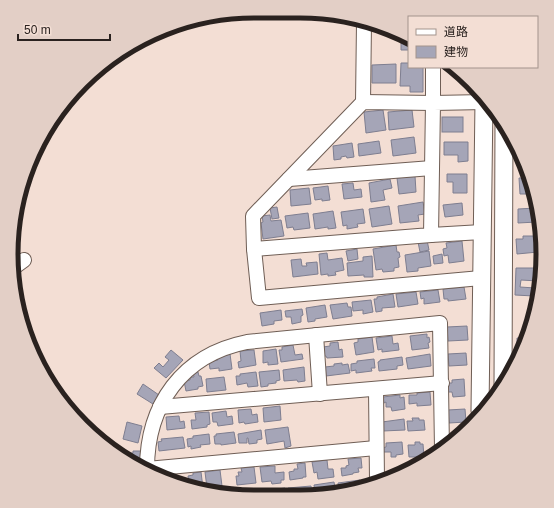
<svg xmlns="http://www.w3.org/2000/svg" width="554" height="508" font-family="Helvetica,'Noto Sans JP',sans-serif">
<style>
.building{fill:#a5a5b7;stroke:#7e7e90}
.lines{fill:none;stroke-linecap:round;stroke-linejoin:round}
.minor-casing{stroke:#6f5e55;stroke-width:16}
.tertiary-casing{stroke:#6f5e55;stroke-width:19}
.minor{stroke:#fff;stroke-width:14}
.tertiary{stroke:#fff;stroke-width:17}
.rim{fill:none;stroke:#2a221f;stroke-width:5}
</style>
<rect width="100%" height="100%" fill="#f3ded4"/>
<g class="building">
<polygon points="401,38 409,41 409,50 401,50"/>
<polygon points="401,63 409,63 409,67 423,67 423,92 410,92 410,86 400,86"/>
<polygon points="396,64 396,83 372,83 372,65"/>
<polygon points="383,110 386,130 366,133 364,112"/>
<polygon points="412,110 414,127 389,130 388,112"/>
<rect x="442" y="117" width="21" height="15"/>
<polygon points="414,137 416,153 393,156 391,140"/>
<polygon points="379,141 381,153 359,156 358,144"/>
<polygon points="444,142 468,142 468,161 458,162 458,155 444,155"/>
<polygon points="352,143 354,157 347,158 346,156 341,157 341,159 334,160 333,146"/>
<polygon points="447,174 467,174 467,193 453,193 453,182 447,182"/>
<polygon points="415,176 416,192 399,194 397,178"/>
<polygon points="519,178 526,178 533,194 520,194"/>
<polygon points="390,179 392,188 383,190 385,200 371,202 369,183"/>
<polygon points="353,183 354,190 361,189 362,197 344,199 342,184"/>
<polygon points="328,186 330,200 322,201 322,199 315,200 313,188"/>
<polygon points="309,188 311,204 291,206 290,190"/>
<polygon points="423,202 425,214 418,215 419,221 400,223 398,206"/>
<polygon points="462,203 463,215 445,217 443,205"/>
<polygon points="389,206 392,224 372,227 369,209"/>
<polygon points="277,207 279,218 272,219 270,208"/>
<polygon points="536,208 537,222 518,223 518,209"/>
<polygon points="363,209 365,223 357,224 358,227 347,229 347,225 343,226 341,212"/>
<polygon points="333,211 336,228 328,229 328,227 315,229 313,214"/>
<polygon points="308,213 310,228 294,230 293,227 287,228 285,216"/>
<polygon points="270,215 271,221 281,220 284,236 263,239 261,223 263,222 262,216"/>
<polygon points="523,236 538,236 538,252 517,254 516,239 523,239"/>
<polygon points="427,240 429,250 420,252 418,242"/>
<polygon points="462,241 464,261 449,263 448,255 444,256 443,249 447,248 446,243"/>
<polygon points="396,245 397,252 399,252 400,257 398,258 399,267 394,268 394,271 383,272 382,269 376,270 373,249"/>
<polygon points="357,249 358,259 348,261 346,251"/>
<polygon points="429,251 431,266 418,268 418,271 407,272 405,255"/>
<polygon points="327,253 328,260 342,258 344,270 335,272 336,275 328,276 328,274 321,275 319,254"/>
<polygon points="442,254 443,263 434,264 433,256"/>
<polygon points="372,256 373,277 364,277 364,275 348,276 347,263 363,261 363,257"/>
<polygon points="301,259 302,266 307,266 306,263 317,262 318,274 293,277 291,260"/>
<polygon points="516,268 538,268 538,281 521,280 520,287 535,288 534,296 515,295"/>
<polygon points="464,287 466,299 448,301 448,299 444,299 443,289"/>
<polygon points="438,290 440,302 424,304 424,298 421,299 420,292"/>
<polygon points="416,292 418,304 398,307 396,294"/>
<polygon points="393,294 395,307 382,308 382,311 376,312 374,299 377,299 377,297"/>
<polygon points="371,300 373,312 363,314 363,310 353,311 352,302"/>
<polygon points="347,303 348,307 351,307 352,316 333,319 330,305"/>
<polygon points="325,305 327,317 315,319 315,321 308,322 306,308"/>
<polygon points="302,309 303,315 301,316 301,322 292,324 291,317 286,317 285,311"/>
<polygon points="281,310 282,320 274,321 274,324 262,326 260,313"/>
<polygon points="467,326 468,340 448,341 447,327"/>
<polygon points="427,334 427,338 429,337 430,342 428,343 429,348 412,350 410,336"/>
<polygon points="392,336 393,344 398,343 399,350 382,352 382,349 378,350 376,338"/>
<polygon points="372,337 374,352 356,355 354,343 358,342 358,339"/>
<polygon points="517,338 523,338 517,352"/>
<polygon points="338,342 339,350 342,349 343,357 327,358 326,356 324,356 323,347 330,346 330,343"/>
<polygon points="293,345 295,355 302,354 303,359 281,362 279,350 282,350 282,347"/>
<polygon points="276,349 278,364 268,365 268,362 263,363 263,351"/>
<polygon points="171,350 183,360 166,378 154,368 159,363 163,367 169,360 165,357"/>
<polygon points="254,350 256,365 239,368 238,362 241,361 240,351"/>
<polygon points="466,353 467,365 449,366 448,354"/>
<polygon points="230,354 232,369 219,371 219,368 210,369 209,362 218,360 217,358"/>
<polygon points="430,354 431,366 408,369 406,358"/>
<polygon points="402,357 403,365 397,366 397,369 379,371 378,362 380,361 380,360"/>
<polygon points="374,359 375,368 371,368 372,371 356,373 356,370 351,371 351,364 357,363 357,361"/>
<polygon points="342,363 342,365 348,364 350,373 326,376 325,367 334,366 334,364"/>
<polygon points="304,367 305,381 298,382 297,380 284,381 283,370"/>
<polygon points="279,370 280,380 276,381 276,383 268,384 268,386 261,387 259,372"/>
<polygon points="193,372 198,372 199,376 201,376 203,386 198,387 198,389 186,391 184,381 190,380 190,377 194,377"/>
<polygon points="256,372 258,386 248,387 247,383 237,385 236,376 240,376 240,374"/>
<polygon points="224,377 226,390 207,392 206,379"/>
<polygon points="464,379 465,396 453,397 452,392 447,392 447,383 452,383 452,380"/>
<polygon points="143,384 159,395 153,404 137,394"/>
<polygon points="430,392 431,405 417,406 417,403 409,404 409,395 417,395 417,393"/>
<polygon points="400,395 400,398 404,397 405,409 392,411 391,407 386,407 386,402 384,403 383,397"/>
<polygon points="280,406 281,420 264,422 263,408"/>
<polygon points="251,409 252,415 257,414 258,422 245,424 244,422 239,423 238,410"/>
<polygon points="465,409 466,422 449,423 448,410"/>
<polygon points="226,411 227,417 232,416 233,424 218,426 217,422 213,422 212,413"/>
<polygon points="209,412 210,424 207,425 207,427 192,429 191,420 196,420 195,413"/>
<polygon points="179,416 180,422 184,421 185,428 167,430 166,417"/>
<polygon points="412,418 419,418 419,420 424,420 425,430 408,431 407,421 413,421"/>
<polygon points="404,419 405,430 383,431 382,422"/>
<polygon points="127,422 142,426 138,443 123,439"/>
<polygon points="288,427 291,446 285,448 284,441 267,444 265,430"/>
<polygon points="261,430 262,439 257,440 257,443 249,444 248,438 247,438 247,443 239,443 238,434"/>
<polygon points="234,432 236,443 221,445 221,444 215,444 214,436 216,436 216,434"/>
<polygon points="209,434 210,444 200,445 201,447 191,449 191,446 188,447 187,439 193,438 193,436"/>
<polygon points="183,437 185,448 159,451 158,442 162,441 161,439"/>
<polygon points="402,442 403,454 396,455 396,457 391,457 391,452 382,452 382,448 386,447 386,443"/>
<polygon points="415,442 420,442 420,444 423,444 424,457 409,457 408,445 415,445"/>
<polygon points="133,451 141,451 141,464 132,464 124,458 124,453 133,453"/>
<polygon points="361,458 362,468 358,468 359,472 353,473 353,474 342,476 341,468 346,468 346,466 349,465 348,459"/>
<polygon points="327,460 328,469 333,469 334,477 318,479 317,472 314,473 312,462"/>
<polygon points="305,463 306,477 303,477 303,478 290,480 289,472 294,471 294,469 298,469 297,464"/>
<polygon points="275,466 275,473 284,472 284,480 281,480 281,483 272,484 271,481 262,482 260,467"/>
<polygon points="254,467 256,483 237,485 236,476 239,476 238,472 242,472 241,468"/>
<polygon points="220,470 222,486 207,488 205,472"/>
<polygon points="201,472 203,488 186,482 189,482 188,476 193,475 193,473"/>
<polygon points="384,473 395,473 382,478 382,475 385,475"/>
<polygon points="360,480 361,487 347,492 339,493 338,483"/>
<polygon points="334,482 336,493 315,493 314,485"/>
<polygon points="311,486 312,493 289,494 288,488"/>
<polygon points="285,488 286,494 262,494 262,492 269,491 269,490"/>
<polygon points="253,490 254,494 233,495 232,492"/>
<polygon points="229,492 229,495 223,495 218,493"/>
</g>
<g class="lines">
<g class="minor-casing">
<g id="minor">
<polyline points="433,67 433,103 363,102 253,216 254,249 259,298 481,278"/>
<polyline points="363,102 364,23"/>
<polyline points="289,179 432,168"/>
<polyline points="431,235 482,232"/>
<polyline points="254,249 431,235 433,103 485,102"/>
<polyline points="13,268 24,260"/>
<polyline points="316,335 320,394"/>
<polyline points="376,390 377,480"/>
<polyline points="160,407 442,383"/>
<path d="M147 469C147 405 182 355 247 342L440 323 442 449"/>
<polyline points="147,469 376,448"/>
</g>
</g>
<g class="tertiary-casing">
<g id="tertiary">
<polyline points="503,386 504,124"/>
<polyline points="480,411 484,101"/>
</g>
</g>
<use href="#minor" class="minor"/>
<use href="#tertiary" class="tertiary"/>
</g>
<path d="M0 0H554V508H0ZM254 18H300A236 236 0 0 1 536 254V254A236 236 0 0 1 300 490H254A236 236 0 0 1 18 254V254A236 236 0 0 1 254 18Z" fill="#e3cfc6" fill-rule="evenodd"/>
<path class="rim" d="M254 18H300A236 236 0 0 1 536 254V254A236 236 0 0 1 300 490H254A236 236 0 0 1 18 254V254A236 236 0 0 1 254 18Z"/>
<rect x="408" y="16" width="130" height="52" fill="#f3ded4" stroke="#a3938c"/>
<rect x="416" y="29" width="20" height="6" fill="#ffffff" stroke="#a3938c"/>
<text x="444" y="36" font-size="12" fill="#2a221f">道路</text>
<rect x="416" y="46" width="20" height="12" fill="#a5a5b7" stroke="#a3938c"/>
<text x="444" y="56" font-size="12" fill="#2a221f">建物</text>
<path d="M18 34v6h92v-6" fill="none" stroke="#2a221f" stroke-width="2"/>
<text x="24" y="34" font-size="12" fill="#2a221f" stroke="#f3ded4" stroke-width="3" paint-order="stroke">50 m</text>
</svg>
